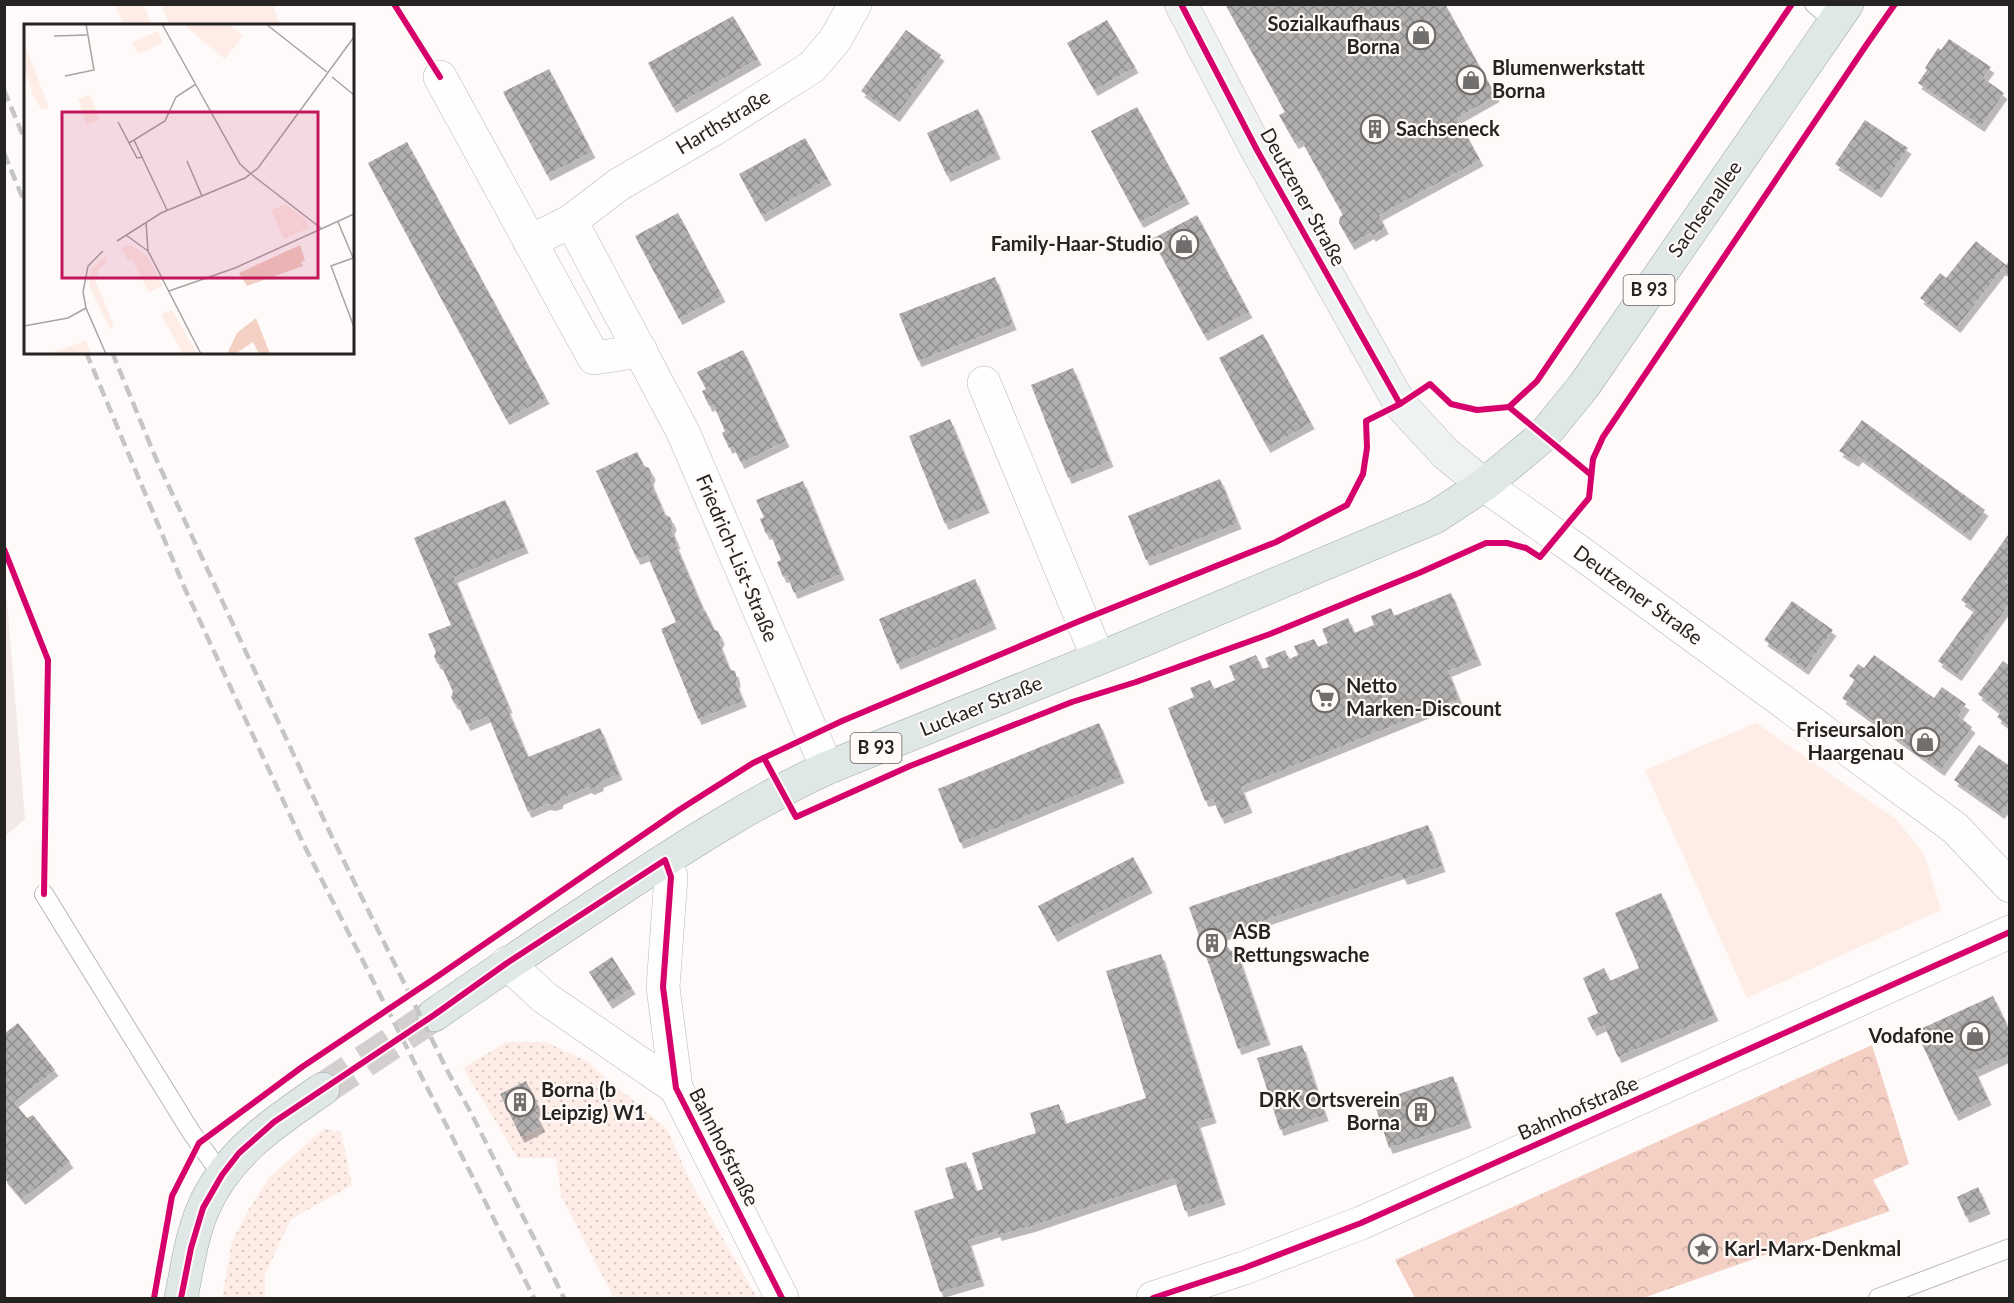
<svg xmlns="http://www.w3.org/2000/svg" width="2014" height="1303" font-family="Lato,sans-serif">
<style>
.built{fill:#f3eae7}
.grass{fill:url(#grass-dots)}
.forest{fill:url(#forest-crowns)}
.green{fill:#feece6}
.building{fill:url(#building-cross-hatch);filter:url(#shadow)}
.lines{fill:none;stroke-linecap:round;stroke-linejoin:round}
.primary-tunnel{stroke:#d2cfce;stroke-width:33;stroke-dasharray:33 16;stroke-linecap:butt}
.service-casing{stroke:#bab7b6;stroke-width:20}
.minor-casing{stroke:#bab7b6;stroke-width:34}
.secondary-casing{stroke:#bab7b6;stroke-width:34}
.primary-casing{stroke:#9daaaa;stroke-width:34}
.service{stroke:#fffefe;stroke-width:18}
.minor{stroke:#fffefe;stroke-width:33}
.secondary{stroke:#eff2f2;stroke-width:33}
.primary{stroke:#dfe7e7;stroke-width:33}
.rail{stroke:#c6c5c5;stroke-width:4.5;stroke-dasharray:12 6;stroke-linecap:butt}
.cycleway-casing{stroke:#fff9f7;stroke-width:10}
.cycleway{stroke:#d6006c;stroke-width:6}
.labels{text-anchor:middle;stroke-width:4.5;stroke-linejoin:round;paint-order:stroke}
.shield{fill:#fff9f7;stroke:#676363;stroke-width:1.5}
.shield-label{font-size:18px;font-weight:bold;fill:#262323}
.poi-label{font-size:20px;font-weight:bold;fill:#262323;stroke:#fff9f7;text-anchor:start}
.street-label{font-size:20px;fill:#262323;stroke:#fff9f7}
.inset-road{fill:none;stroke:#a7a4a3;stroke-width:1.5}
.view{fill:#c2185b;fill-opacity:0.15;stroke:#c2185b;stroke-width:3}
.inset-edge{fill:none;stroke:#262323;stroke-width:3}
</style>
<defs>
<pattern id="grass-dots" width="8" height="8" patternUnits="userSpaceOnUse" patternTransform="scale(1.5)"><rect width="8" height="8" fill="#feece6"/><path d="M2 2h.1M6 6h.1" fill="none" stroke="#dacac5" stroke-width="1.8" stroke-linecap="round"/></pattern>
<pattern id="forest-crowns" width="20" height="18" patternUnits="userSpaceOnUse" patternTransform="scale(1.5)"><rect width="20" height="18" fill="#f3cfc4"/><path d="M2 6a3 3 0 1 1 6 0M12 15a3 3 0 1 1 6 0" fill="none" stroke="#d0b1a8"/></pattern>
<pattern id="building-cross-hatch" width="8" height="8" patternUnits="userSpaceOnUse" patternTransform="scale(1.5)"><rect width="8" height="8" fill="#b2b0af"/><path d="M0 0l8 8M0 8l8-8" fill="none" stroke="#918f8e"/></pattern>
<filter id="shadow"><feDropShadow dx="3.5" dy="6" stdDeviation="0" flood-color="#0004"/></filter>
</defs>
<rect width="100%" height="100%" fill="#fdfaf9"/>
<polygon class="built" points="4,594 7,602 25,819 5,836"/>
<g class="grass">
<polygon points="507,1042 546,1042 586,1061 667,1129 690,1181 757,1298 614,1298 561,1196 556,1158 518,1158 463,1068"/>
<polygon points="323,1129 341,1132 352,1185 291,1219 265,1274 265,1298 222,1298 232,1242 249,1209 269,1178"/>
</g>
<polygon class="forest" points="1872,1045 1909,1164 1873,1180 1890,1211 1643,1298 1415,1298 1395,1260"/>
<g class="green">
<polygon points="116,5 144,5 151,25 123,25"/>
<polygon points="162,5 273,5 280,25 169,25"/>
<polygon points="1756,723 1897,820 1925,856 1941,910 1747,998 1645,770"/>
</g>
<g class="building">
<polygon points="1225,4 1445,4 1496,96 1457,118 1480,160 1379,215 1385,228 1372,236 1371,233 1351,244 1339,223 1340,217 1343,215 1301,140 1295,143 1279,115 1285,112"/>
<polygon points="733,16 758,59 673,107 648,63"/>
<polygon points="1107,20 1135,67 1094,90 1067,43"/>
<polygon points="906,30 941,55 896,116 861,91"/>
<polygon points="1949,39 1991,67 1983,78 2004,93 1981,126 1918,83 1927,70 1925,68 1938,48 1941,50"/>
<polygon points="549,69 592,152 547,175 503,92"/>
<polygon points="1137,107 1186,198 1140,222 1091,131"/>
<polygon points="978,109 997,153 947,176 927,133"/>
<polygon points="1865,120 1908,148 1878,192 1835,164"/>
<polygon points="805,138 828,179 762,216 739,174"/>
<polygon points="407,142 546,398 506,419 368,163"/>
<polygon points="678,213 722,296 679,319 635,236"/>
<polygon points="1197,215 1249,312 1204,335 1152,239"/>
<polygon points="1976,241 2006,265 2010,260 2010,275 2002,269 1957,327 1920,298 1940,273 1946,278"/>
<polygon points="995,277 1013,324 918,361 899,314"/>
<polygon points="1263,334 1311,423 1267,447 1219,358"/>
<polygon points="743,350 786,441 741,463 733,446 729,448 722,433 725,431 713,404 709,406 702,391 706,389 697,372"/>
<polygon points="1073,368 1110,461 1068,478 1031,385"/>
<polygon points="950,419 986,507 945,524 909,436"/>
<polygon points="1862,420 1985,510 1967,535 1859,456 1855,461 1839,451"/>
<polygon points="637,452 644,466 649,468 652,474 650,480 665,515 670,517 673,524 671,529 677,543 675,543 704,611 705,610 714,630 718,631 721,638 719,643 730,670 735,671 737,679 736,683 743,701 698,719 661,629 676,622 647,555 637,559 596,471"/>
<polygon points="1220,479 1238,523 1146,560 1128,516"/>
<polygon points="803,481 841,574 794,593 787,576 783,577 777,562 781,560 770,533 766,534 760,519 764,517 756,500"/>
<polygon points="505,500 525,547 454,577 509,707 507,708 528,757 600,728 619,774 600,782 600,785 591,789 588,787 560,799 559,803 552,805 547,804 528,812 488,716 467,725 458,705 454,703 451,697 453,692 441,665 437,663 434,656 436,652 428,634 451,625 414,538"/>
<polygon points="2008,535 2010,536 2010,575 2005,582 2010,585 2010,603 1958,675 1938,661 1975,610 1961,600"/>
<polygon points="975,579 993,623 897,664 879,619"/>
<polygon points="1451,593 1478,659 1448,671 1459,699 1241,787 1249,807 1221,818 1213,799 1205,801 1168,708 1194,697 1190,688 1210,680 1214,689 1235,680 1229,666 1256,655 1262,669 1269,667 1265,658 1285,650 1289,659 1298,655 1294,646 1314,639 1318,647 1328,643 1322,629 1348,618 1354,633 1374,625 1371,616 1391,608 1394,616"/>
<polygon points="1792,601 1833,630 1805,669 1764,640"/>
<polygon points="1874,655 1934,698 1942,687 1966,704 1958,716 1972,727 1941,770 1842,698 1855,680 1849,676 1858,664 1864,668"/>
<polygon points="2003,661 2010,666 2010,727 1997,717 2001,712 1978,694"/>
<polygon points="1099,723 1121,777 960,843 938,789"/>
<polygon points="1979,745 2010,766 2010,801 2001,813 1954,780"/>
<polygon points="1428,825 1442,866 1404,879 1401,873 1219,936 1231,951 1236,950 1267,1039 1238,1049 1189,907"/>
<polygon points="1133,857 1149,887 1054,936 1038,906"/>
<polygon points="1661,893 1715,1015 1618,1057 1604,1025 1593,1030 1587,1018 1598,1013 1583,978 1604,968 1610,981 1639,968 1615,913"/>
<polygon points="1161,954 1213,1117 1197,1122 1222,1199 1185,1211 1174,1178 1032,1226 998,1235 997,1231 968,1240 981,1280 940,1292 914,1211 954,1198 945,1168 966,1162 976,1191 983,1189 972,1153 1036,1133 1030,1113 1059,1104 1065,1124 1146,1098 1106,971"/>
<polygon points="612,957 632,988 609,1003 589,972"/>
<polygon points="1993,996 2010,1031 2010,1055 1975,1071 1988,1099 1955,1115 1916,1031"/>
<polygon points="18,1023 55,1070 14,1102 27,1118 33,1115 70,1162 22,1199 4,1178 4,1034"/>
<polygon points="1302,1045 1325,1115 1280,1130 1257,1058"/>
<polygon points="1453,1076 1468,1122 1389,1148 1374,1102"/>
<polygon points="526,1081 540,1110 535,1112 542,1126 521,1137 500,1094"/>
<polygon points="1978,1187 1987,1208 1966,1217 1957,1197"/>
</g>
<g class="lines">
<polyline class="primary-tunnel" points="323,1089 434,1015"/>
<g class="service-casing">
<g id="service">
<polyline points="1814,4 1835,22"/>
<polyline points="44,894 191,1132 222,1175"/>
<polyline points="1878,1298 2010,1248"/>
</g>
</g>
<g class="minor-casing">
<g id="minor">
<polyline points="440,77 594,358 641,351"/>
<polyline points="571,221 618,185 717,127 812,67 835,40 855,4"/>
<polyline points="530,242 571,221 683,432 827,768"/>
<polyline points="984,383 1098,658"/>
<polyline points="1484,485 1574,548 1955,828 2010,886"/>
<polyline points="665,860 671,877 663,987 676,1088 782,1298"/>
<polyline points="507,963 545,998 676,1088"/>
<polyline points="1153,1298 1244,1268 1361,1223 2010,932"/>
</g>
</g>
<g class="secondary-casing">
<polyline id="secondary" points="1181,4 1257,150 1400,404 1445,453 1484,485"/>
</g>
<g class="primary-casing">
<g id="primary">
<path d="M434 1015C495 972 557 931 619 890 687 845 754 802 827 768L1122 649 1435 517 1484 485 1543 436 1583 387 1847 4"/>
<path d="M181 1298C187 1269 191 1237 203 1209 226 1154 276 1121 323 1089"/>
</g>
</g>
<use href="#service" class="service"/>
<use href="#minor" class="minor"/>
<use href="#secondary" class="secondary"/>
<use href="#primary" class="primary"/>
<g class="rail">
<polyline points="4,90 26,143"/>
<polyline points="4,153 26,206"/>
<polyline points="86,352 185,589 302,841 534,1298"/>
<polyline points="112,352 157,461 332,837 448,1072 470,1111 564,1298"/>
</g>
<g class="cycleway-casing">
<g id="cycleway">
<polyline points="394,4 440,77"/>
<polyline points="1181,4 1257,150 1400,404"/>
<polyline points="1509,407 1590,474"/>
<polyline points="4,549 48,660 44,894"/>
<polyline points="764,758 796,817 910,766 1072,702 1136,682 1270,634 1419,573 1486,543 1507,543 1526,548 1540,557 1589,498 1593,459 1603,437 1867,44 1895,4"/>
<polyline points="154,1298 172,1196 199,1143 302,1067 438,976 679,810 753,763 842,721 1082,620 1276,542 1347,505 1363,474 1367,448 1366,421 1400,404 1430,384 1451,404 1477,410 1509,407 1537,381 1792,4"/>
<polyline points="181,1298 191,1248 203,1208 222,1175 239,1153 274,1122 434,1015 507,963 665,860 671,877 663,987 676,1088 782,1298"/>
<polyline points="1153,1298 1244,1268 1361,1223 2010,932"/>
</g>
</g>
<use href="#cycleway" class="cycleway"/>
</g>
<defs>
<g id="shop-ring" transform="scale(1.5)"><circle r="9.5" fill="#fff9f7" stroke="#716e6e" stroke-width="1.5"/><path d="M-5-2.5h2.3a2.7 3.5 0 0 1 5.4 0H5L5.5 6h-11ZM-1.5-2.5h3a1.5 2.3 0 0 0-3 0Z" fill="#716e6e"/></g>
<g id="building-ring" transform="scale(1.5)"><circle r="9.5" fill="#fff9f7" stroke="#716e6e" stroke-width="1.5"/><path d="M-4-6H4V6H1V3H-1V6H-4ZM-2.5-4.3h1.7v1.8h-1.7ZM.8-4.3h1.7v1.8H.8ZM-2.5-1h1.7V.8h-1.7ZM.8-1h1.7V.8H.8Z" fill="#716e6e"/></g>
<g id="supermarket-ring" transform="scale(1.5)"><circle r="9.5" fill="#fff9f7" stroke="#716e6e" stroke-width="1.5"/><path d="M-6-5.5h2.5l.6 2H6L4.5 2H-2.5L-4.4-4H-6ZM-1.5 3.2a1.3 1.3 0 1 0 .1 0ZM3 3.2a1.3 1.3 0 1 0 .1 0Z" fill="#716e6e"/></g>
<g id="sight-ring" transform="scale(1.5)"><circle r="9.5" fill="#fff9f7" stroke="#716e6e" stroke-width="1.5"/><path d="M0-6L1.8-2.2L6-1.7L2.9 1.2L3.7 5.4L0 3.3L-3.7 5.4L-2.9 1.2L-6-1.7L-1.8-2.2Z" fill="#716e6e"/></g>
</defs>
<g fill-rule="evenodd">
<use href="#shop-ring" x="1421" y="35"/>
<use href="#shop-ring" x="1471" y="80"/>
<use href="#building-ring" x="1375" y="129"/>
<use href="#shop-ring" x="1184" y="244"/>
<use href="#supermarket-ring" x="1325" y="698"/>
<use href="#shop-ring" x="1925" y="742"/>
<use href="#building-ring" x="1212" y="943"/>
<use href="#shop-ring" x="1975" y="1036"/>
<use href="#building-ring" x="520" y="1102"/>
<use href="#building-ring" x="1421" y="1112"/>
<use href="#sight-ring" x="1703" y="1249"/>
</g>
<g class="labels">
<g class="shield">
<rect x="1623.5" y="275" width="51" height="30" rx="4.5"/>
<rect x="850.5" y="733" width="51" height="30" rx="4.5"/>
</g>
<g class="shield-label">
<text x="1649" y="296">B 93</text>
<text x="876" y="754">B 93</text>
</g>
<g class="poi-label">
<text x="1400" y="31" text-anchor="end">Sozialkaufhaus<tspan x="1400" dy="23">Borna</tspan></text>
<text x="1492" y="75">Blumenwerkstatt<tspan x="1492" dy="23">Borna</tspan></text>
<text x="1396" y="136">Sachseneck</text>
<text x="1163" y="251" text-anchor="end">Family-Haar-Studio</text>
<text x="1346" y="693">Netto<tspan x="1346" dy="23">Marken-Discount</tspan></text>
<text x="1904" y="737" text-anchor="end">Friseursalon<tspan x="1904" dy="23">Haargenau</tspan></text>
<text x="1233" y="939">ASB<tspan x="1233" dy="23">Rettungswache</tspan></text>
<text x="1954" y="1043" text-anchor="end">Vodafone</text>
<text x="541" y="1097">Borna (b<tspan x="541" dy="23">Leipzig) W1</tspan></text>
<text x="1400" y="1107" text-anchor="end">DRK Ortsverein<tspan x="1400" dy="23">Borna</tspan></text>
<text x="1724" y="1256">Karl-Marx-Denkmal</text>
</g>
<g class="street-label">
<text transform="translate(723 122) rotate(-31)" y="7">Harthstraße</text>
<text transform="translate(1303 197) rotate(61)" y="7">Deutzener Straße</text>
<text transform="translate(1705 209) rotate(-55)" y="7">Sachsenallee</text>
<text transform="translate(737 558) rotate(67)" y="7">Friedrich-List-Straße</text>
<text transform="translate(1638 595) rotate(36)" y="7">Deutzener Straße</text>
<text transform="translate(981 706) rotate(-22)" y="7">Luckaer Straße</text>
<text transform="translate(1578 1108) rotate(-24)" y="7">Bahnhofstraße</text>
<text transform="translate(724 1147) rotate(63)" y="7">Bahnhofstraße</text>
</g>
</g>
<g transform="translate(24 24)">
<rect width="330" height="330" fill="#fdfaf9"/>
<path d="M159 0H204L219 12 201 35ZM0 19 24 81 23 85H17L9 71 0 43ZM107 221 123 232 139 262 125 268 108 236H104L97 224ZM81 232 83 239 75 244 71 256 90 302 86 305 65 261 67 246ZM148 286 173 330H159L137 290Z" fill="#feece6"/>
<path d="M276 221 281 236 277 238 279 242 223 262 215 249ZM232 294 246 330H235L229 318 211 330H203L213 309Z" fill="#f3cfc4"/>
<path d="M134 7 139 19 114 30 108 18ZM66 71 75 96 62 100 54 75ZM262 180 283 197 285 204 260 215 247 186ZM62 317 67 330H21L35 326Z" fill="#feece6"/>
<path class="inset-road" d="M138 0 216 140 227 150M242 0 303 48M30 12 63 11M41 52 70 46 62 0M308 53 330 71M94 98 113 134 119 133M110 116 141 97 152 73 172 60M105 119 110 116 143 186M163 137 178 172M227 150 298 205M122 198 124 227 177 330M314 198 330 236M102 211 124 227M93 217 137 189 221 154 234 144 330 13M79 227 64 242 59 268 62 284 82 330M329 234 307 242 330 303M145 267 211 244 330 190M0 302 44 294 62 284"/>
<path class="view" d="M38 88H294V254H38Z"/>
<rect width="330" height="330" class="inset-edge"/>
</g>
<rect width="2014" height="1303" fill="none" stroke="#262323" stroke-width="12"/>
</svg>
